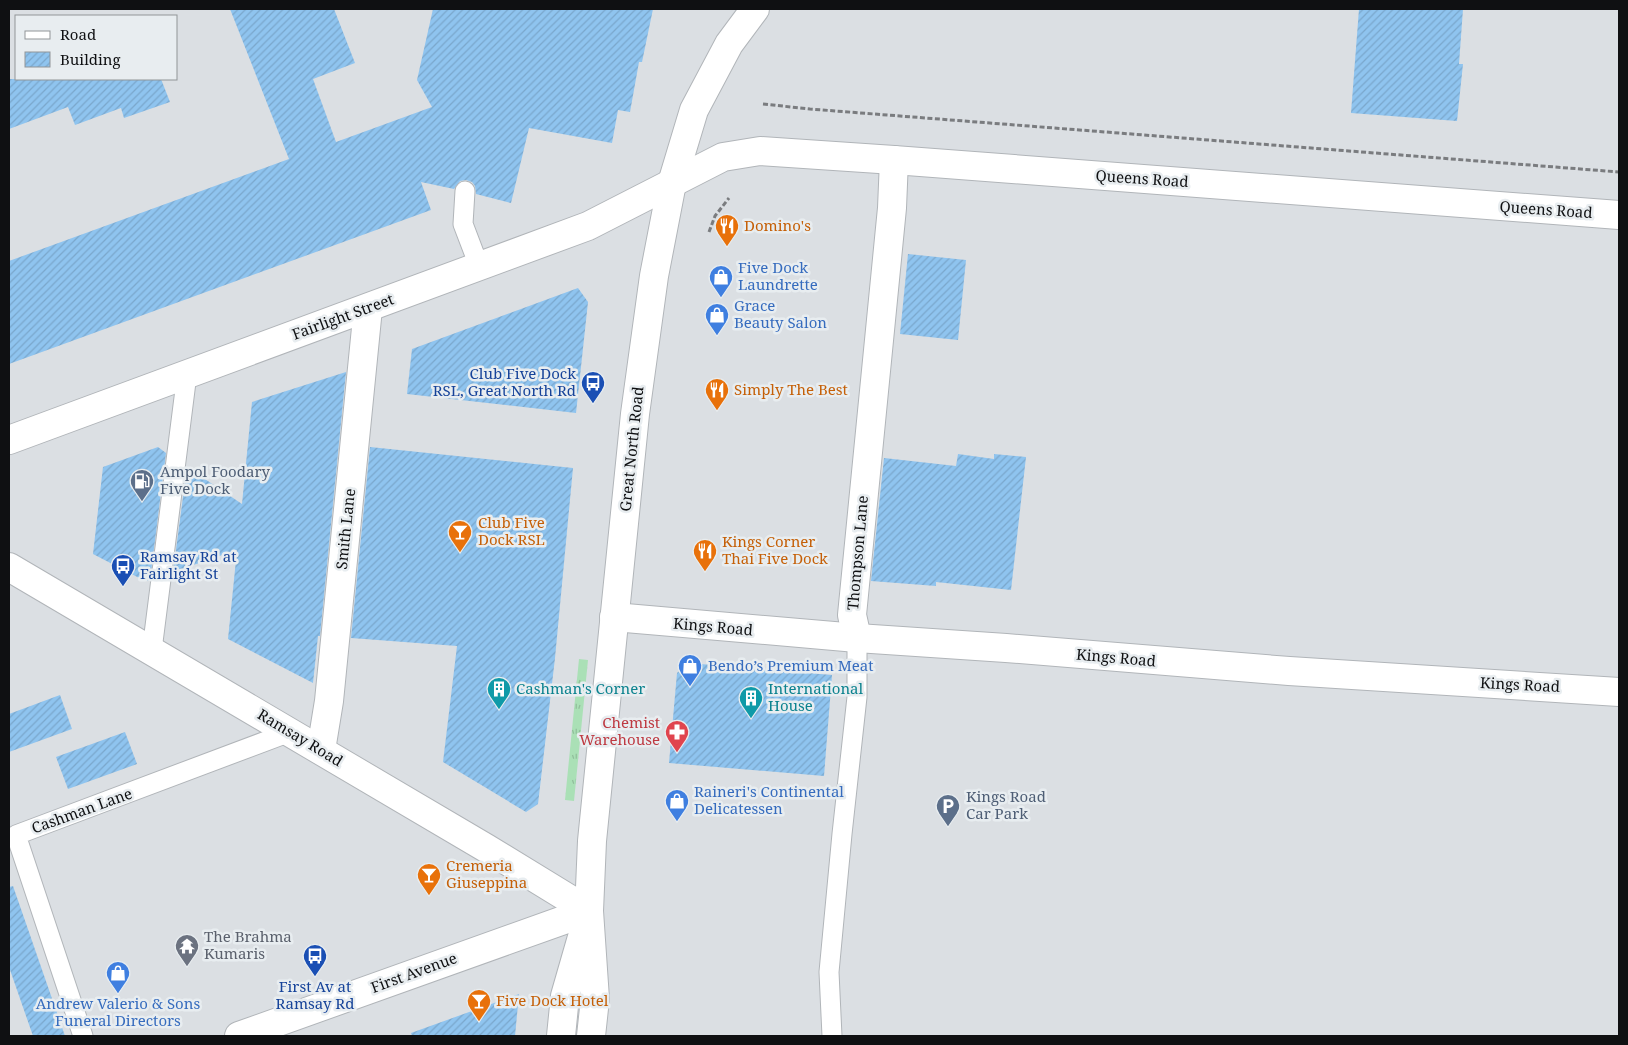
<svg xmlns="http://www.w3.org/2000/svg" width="1628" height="1045" font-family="'Noto Serif',serif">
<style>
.grass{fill:url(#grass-tufts)}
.building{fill:url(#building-hatch)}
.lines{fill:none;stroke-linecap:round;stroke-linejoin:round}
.lane-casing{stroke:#b1b5b9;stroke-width:21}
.street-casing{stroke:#b1b5b9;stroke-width:30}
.secondary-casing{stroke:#b1b5b9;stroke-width:30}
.primary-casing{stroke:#b1b5b9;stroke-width:30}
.path{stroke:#7a7c7f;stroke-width:3;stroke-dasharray:5 2.5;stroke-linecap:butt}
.lane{stroke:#fff;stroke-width:19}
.street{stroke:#fff;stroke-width:28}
.secondary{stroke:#fff;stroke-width:28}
.primary{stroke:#fff;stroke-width:28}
.labels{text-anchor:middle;stroke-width:5;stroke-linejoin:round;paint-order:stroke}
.street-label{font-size:15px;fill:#0f1012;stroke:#e8edf0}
.food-label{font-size:15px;fill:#c56008;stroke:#e8edf0;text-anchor:start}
.shop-label{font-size:15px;fill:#366cbe;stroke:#e8edf0;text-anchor:start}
.transit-label{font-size:15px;fill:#164399;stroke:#e8edf0;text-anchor:end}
.service-label{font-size:15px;fill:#4e5e75;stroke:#e8edf0;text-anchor:start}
.culture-label{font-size:15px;fill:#0d838f;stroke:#e8edf0;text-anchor:start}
.health-label{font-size:15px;fill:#be3a42;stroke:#e8edf0;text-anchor:end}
.worship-label{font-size:15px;fill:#5b616d;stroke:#e8edf0;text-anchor:start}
</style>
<defs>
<pattern id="grass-tufts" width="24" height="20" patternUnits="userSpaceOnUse" patternTransform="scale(1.25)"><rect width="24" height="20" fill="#aae0b6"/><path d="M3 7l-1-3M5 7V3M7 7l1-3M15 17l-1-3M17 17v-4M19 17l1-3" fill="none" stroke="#91bf9b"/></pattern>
<pattern id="building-hatch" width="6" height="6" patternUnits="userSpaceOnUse" patternTransform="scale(1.25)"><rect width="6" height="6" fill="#8fc4ef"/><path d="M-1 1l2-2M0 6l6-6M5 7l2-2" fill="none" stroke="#7aa7cc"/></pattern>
</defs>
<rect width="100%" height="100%" fill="#dbdfe3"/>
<polygon class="grass" points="579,659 588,660 574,801 565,800"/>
<g class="building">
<polygon points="230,9 334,9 355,63 313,79 336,142 432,107 417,80 433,9 653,9 642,62 639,62 630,112 618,110 612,143 529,128 511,203 476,194 475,186 472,182 466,180 460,181 454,189 421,182 431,210 9,364 9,261 289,159"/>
<polygon points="1359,9 1463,9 1459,64 1463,64 1457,121 1351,113"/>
<polygon points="9,79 161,79 170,102 124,118 121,108 75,125 68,107 9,129"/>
<polygon points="908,254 966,260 958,340 900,334"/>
<polygon points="578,288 588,302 576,413 407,394 412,349"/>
<polygon points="346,372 320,636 318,636 313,683 228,639 237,550 173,572 187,467 242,504 252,402"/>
<polygon points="158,447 166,453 150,580 145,581 93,554 103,467"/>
<polygon points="370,447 573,468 555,658 538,804 526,812 443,762 457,646 351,638"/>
<polygon points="958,454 994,459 994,454 1026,457 1011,590 936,582 936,586 871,581 884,458 956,466"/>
<polygon points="688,663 832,675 824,776 669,763 677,673"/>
<polygon points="60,695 72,729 9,752 9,714"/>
<polygon points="125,732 137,764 68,789 56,757"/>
<polygon points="13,886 65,1036 33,1036 9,967 9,887"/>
<polygon points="519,994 515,1036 412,1036 411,1033"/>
</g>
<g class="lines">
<g class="lane-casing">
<g id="lane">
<polyline points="465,191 463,224 479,266"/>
<polyline points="152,650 187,374"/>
<polyline points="83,1036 16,835 290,732"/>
<polyline points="832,1036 829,972 842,834 857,697 857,638"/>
</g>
</g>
<g class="street-casing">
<g id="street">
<polyline points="614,617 857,638 1006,648 1289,671 1619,692"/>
<polyline points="857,638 852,615 892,208 894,160"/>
<polyline points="321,750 329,701 368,308"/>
</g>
</g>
<g class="secondary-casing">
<polyline id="secondary" points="239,1036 589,911"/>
</g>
<g class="primary-casing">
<g id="primary">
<polyline points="9,440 588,226 723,157 760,151 894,160 1619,215"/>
<polyline points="9,567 486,848 589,911"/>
<polyline points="561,1036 565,996 584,930"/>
<polyline points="591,1036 595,999 589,911 592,841 635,414 654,276 672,183 694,110 729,44 755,9"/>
</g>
</g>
<g class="path">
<polyline points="763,104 810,109 1619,172"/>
<polyline points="709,232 715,216 729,198"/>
</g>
<use href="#lane" class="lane"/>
<use href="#street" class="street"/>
<use href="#secondary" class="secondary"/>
<use href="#primary" class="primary"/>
</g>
<defs>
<g id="restaurant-pin" transform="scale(1.25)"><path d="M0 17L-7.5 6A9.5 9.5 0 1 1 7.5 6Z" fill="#e8710a" stroke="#e8edf0"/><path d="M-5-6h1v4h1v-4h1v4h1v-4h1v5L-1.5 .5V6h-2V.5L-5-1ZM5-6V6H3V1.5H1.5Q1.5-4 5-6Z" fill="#fff"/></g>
<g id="shop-pin" transform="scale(1.25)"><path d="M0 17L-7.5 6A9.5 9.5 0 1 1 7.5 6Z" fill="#3f7fe0" stroke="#e8edf0"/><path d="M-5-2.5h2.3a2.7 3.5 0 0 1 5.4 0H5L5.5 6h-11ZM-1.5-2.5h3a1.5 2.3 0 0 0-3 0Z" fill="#fff"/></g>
<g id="bus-pin" transform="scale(1.25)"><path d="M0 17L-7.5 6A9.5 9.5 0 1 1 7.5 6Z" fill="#1a4fb4" stroke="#e8edf0"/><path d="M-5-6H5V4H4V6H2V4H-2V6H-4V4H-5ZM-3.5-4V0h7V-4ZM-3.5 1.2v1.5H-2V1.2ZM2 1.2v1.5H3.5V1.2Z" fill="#fff"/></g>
<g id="fuel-pin" transform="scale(1.25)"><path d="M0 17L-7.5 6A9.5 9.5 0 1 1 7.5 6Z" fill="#5c6f8a" stroke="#e8edf0"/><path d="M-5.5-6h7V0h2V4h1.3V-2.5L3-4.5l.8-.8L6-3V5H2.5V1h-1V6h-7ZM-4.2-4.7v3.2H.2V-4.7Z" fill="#fff"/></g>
<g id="bar-pin" transform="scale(1.25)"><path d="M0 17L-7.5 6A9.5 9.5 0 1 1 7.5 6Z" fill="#e8710a" stroke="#e8edf0"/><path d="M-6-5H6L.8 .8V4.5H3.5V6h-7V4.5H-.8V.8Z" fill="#fff"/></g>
<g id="building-pin" transform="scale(1.25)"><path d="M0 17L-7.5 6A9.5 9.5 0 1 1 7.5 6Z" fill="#0f9aa8" stroke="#e8edf0"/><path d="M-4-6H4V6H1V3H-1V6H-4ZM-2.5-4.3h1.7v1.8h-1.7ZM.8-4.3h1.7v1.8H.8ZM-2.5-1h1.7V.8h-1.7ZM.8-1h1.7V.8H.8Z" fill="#fff"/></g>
<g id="pharmacy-pin" transform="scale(1.25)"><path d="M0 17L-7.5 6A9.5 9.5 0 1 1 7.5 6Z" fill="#e0444e" stroke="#e8edf0"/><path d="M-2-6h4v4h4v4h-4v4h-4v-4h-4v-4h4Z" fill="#fff"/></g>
<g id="parking-pin" transform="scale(1.25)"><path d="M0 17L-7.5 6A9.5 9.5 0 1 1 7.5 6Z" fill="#5c6f8a" stroke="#e8edf0"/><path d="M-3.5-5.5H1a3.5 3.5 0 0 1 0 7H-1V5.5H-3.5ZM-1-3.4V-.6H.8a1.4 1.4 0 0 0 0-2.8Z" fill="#fff"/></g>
<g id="temple-pin" transform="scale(1.25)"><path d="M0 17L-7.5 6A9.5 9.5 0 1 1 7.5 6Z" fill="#6b7280" stroke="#e8edf0"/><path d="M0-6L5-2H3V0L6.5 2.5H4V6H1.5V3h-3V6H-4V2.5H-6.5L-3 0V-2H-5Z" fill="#fff"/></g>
</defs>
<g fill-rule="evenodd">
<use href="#restaurant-pin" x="727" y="226"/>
<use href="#shop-pin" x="721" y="277"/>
<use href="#shop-pin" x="717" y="315"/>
<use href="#bus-pin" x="593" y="383"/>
<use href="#restaurant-pin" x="717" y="390"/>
<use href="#fuel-pin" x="142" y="481"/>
<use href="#bar-pin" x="460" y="532"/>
<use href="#restaurant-pin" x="705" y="551"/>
<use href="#bus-pin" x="123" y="566"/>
<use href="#shop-pin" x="690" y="666"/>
<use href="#building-pin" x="499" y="689"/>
<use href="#building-pin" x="751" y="698"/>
<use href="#pharmacy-pin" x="677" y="732"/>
<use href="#shop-pin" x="677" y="801"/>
<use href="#parking-pin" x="948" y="806"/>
<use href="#bar-pin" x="429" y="875"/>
<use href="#temple-pin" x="187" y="946"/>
<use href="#bus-pin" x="315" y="956"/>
<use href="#shop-pin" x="118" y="973"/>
<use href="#bar-pin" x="479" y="1001"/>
</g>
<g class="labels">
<g class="street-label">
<text transform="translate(1142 179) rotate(4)" y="5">Queens Road</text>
<text transform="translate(1546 210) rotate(4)" y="5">Queens Road</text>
<text transform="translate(343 317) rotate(-20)" y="5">Fairlight Street</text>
<text transform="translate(632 449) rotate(-84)" y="5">Great North Road</text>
<text transform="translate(346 529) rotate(-84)" y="5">Smith Lane</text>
<text transform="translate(858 553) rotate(-85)" y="5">Thompson Lane</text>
<text transform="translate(713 627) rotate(5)" y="5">Kings Road</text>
<text transform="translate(1116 658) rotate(5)" y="5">Kings Road</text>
<text transform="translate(1520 685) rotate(3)" y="5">Kings Road</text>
<text transform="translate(300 738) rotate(31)" y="5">Ramsay Road</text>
<text transform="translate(82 811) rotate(-20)" y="5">Cashman Lane</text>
<text transform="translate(414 973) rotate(-20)" y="5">First Avenue</text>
</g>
<g class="food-label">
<text x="744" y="231">Domino's</text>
<text x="734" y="395">Simply The Best</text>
<text x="478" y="528">Club Five<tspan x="478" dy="17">Dock RSL</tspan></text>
<text x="722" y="547">Kings Corner<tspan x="722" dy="17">Thai Five Dock</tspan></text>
<text x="446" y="871">Cremeria<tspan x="446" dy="17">Giuseppina</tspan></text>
<text x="496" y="1006">Five Dock Hotel</text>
</g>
<g class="shop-label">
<text x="738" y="273">Five Dock<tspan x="738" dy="17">Laundrette</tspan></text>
<text x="734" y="311">Grace<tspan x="734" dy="17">Beauty Salon</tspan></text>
<text x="708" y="671">Bendo’s Premium Meat</text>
<text x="694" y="797">Raineri's Continental<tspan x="694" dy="17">Delicatessen</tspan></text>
<text x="118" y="1009" text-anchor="middle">Andrew Valerio &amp; Sons<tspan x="118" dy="17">Funeral Directors</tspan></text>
</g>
<g class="transit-label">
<text x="576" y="379">Club Five Dock<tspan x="576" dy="17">RSL, Great North Rd</tspan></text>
<text x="140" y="562" text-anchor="start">Ramsay Rd at<tspan x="140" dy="17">Fairlight St</tspan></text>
<text x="315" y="992" text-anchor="middle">First Av at<tspan x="315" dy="17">Ramsay Rd</tspan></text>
</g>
<g class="service-label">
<text x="160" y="477">Ampol Foodary<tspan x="160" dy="17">Five Dock</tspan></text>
<text x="966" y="802">Kings Road<tspan x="966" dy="17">Car Park</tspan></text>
</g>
<g class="culture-label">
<text x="516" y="694">Cashman's Corner</text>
<text x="768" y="694">International<tspan x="768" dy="17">House</tspan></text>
</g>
<g class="health-label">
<text x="660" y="728">Chemist<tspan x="660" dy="17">Warehouse</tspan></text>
</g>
<g class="worship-label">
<text x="204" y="942">The Brahma<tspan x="204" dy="17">Kumaris</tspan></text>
</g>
</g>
<rect width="1628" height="1045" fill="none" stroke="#0f1012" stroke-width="20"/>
<rect x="15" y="15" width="162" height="65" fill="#e8edf0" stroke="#919597"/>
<rect x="25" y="31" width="25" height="8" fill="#ffffff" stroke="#919597"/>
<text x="60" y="40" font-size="15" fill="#0f1012">Road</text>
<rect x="25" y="52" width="25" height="15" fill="url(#building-hatch)" stroke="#919597"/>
<text x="60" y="65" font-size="15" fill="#0f1012">Building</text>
</svg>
